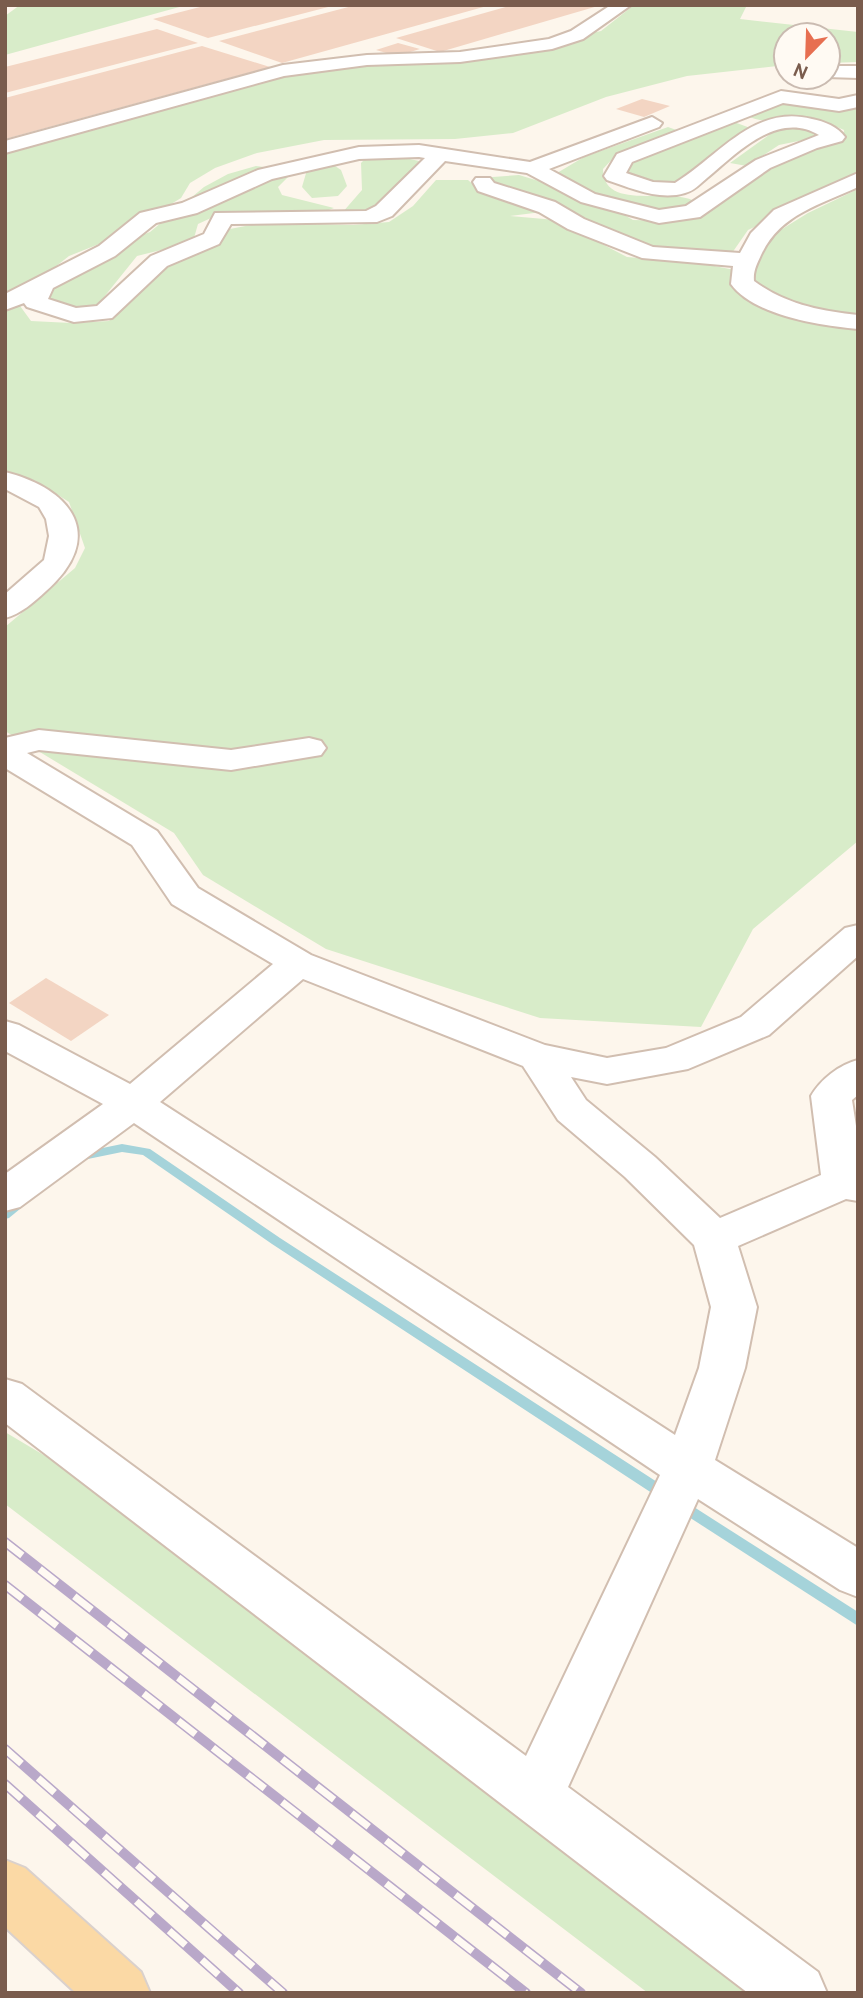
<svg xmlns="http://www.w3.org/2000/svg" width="863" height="1998" font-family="Overpass,sans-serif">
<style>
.green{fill:#d8ecc9}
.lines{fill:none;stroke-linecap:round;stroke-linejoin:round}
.stream{fill:#a5d3da;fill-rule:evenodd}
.building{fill:#f3d5c3}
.minor-casing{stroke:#d1beb0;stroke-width:4}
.major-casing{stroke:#dad1cd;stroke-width:4}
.minor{fill:#fff;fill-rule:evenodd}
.major{fill:#fbd9a5;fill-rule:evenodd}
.rail-casing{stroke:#b9a8c9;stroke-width:10}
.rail{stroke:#fffaf3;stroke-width:7;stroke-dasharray:22;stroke-linecap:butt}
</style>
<rect width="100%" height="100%" fill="#fdf6ec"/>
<g class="green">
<polygon points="20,5 181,5 183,6 5,55 5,16"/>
<path d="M634 5H747L740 19 858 32V62L828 63V35H786V65L687 76 606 97 513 133 455 139 324 140 257 153 215 168 190 183 181 198 119 236 69 256 15 299 31 321 71 323 109 321 141 286 150 271 209 233 261 223 353 225 389 222 413 206 436 180H468C490 200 513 205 542 212L510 216 556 220 627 257 699 263 740 271 753 247 808 213 858 189V841L753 929 701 1027 540 1018 326 949 203 875 174 833 5 731V627L75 568 85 548 69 502 36 481 5 470V153L67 137 191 96 301 68 511 51 601 31Z"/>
<path d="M789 101C813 105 833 113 858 106V178L748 230 732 253 655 249 483 182 479 178 519 175 572 191 614 209 633 220 671 221 708 212 790 155 843 142 844 130C827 122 809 119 789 119 770 119 764 124 745 115Z"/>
<polygon points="734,122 753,129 678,183 630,185 623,169 629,161"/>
<polygon points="793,125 823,136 779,145 747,166 730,163 776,130"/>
<path d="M668 127 682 132 615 156 603 169C603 211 667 188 692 200 685 207 674 214 663 214 633 212 579 192 557 173L584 157Z"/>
<polygon points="369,155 396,156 419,161 415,170 371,214 342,213 362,190 361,163"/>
<polygon points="326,160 341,170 347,186 338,196 312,198 302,187 309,163"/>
<polygon points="256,166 287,170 289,176 278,187 282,195 334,208 313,216 224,212 198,224 194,238 185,244 137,256 96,307 86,312 52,306 48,298 53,287 120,243 150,232 204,187 228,174"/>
<polygon points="5,1432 79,1476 638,1910 747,1983 741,1993 648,1993 5,1504"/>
</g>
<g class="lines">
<g class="stream">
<polygon points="122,1144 150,1149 280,1238 671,1491 673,1495 671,1499 666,1501 661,1499 272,1244 143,1155 122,1152 83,1160 79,1159 77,1156 79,1153 83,1152"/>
<polygon points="22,1197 26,1198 28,1201 26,1204 9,1218 5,1219 5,1208 18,1198"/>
<polygon points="683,1500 858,1612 858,1626 678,1510 676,1506 678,1502"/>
</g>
</g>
<g class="building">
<polygon points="208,5 331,5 332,6 208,38 153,19"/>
<polygon points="356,5 487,6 282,63 219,41"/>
<polygon points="513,5 598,6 440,52 396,38"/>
<polygon points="157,29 198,43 5,93 5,67"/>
<polygon points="398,43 420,49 397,56 376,50"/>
<polygon points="202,46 270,67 5,139 5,98"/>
<polygon points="642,99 670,106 644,117 616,109"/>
<polygon points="46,978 109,1015 71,1041 9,1003"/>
</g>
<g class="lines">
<g class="minor-casing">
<g id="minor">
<polygon points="611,5 631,5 583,39 552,49 460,62 367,65 284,76 5,153 5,141 283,65 367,55 460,52 549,39 571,31"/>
<polygon points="828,66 858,66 858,78 826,77 828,77"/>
<path d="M781 91 839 99 858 95V107L839 111 783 103 632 162 626 173 653 182 675 183C719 156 754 104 812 119 824 121 838 127 845 137L842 141 817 148 770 168 700 217 659 223 581 202 527 173 445 161 392 216 377 222 231 224 219 244 167 266 112 318 74 322 27 307 24 303 5 310V294L99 246 140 213 182 203 258 170 359 147 419 145 530 162 652 117 662 123 659 127 549 169 595 194 659 210 686 206 756 160 819 135C778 110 737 153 707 178 700 184 694 191 685 193 659 201 631 188 607 180L604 176 617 154ZM419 157 425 158 376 206 366 211 215 213 204 234 151 256 97 306 76 308 48 299 53 288 115 256 156 223 197 213 272 179 359 159Z"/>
<path d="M858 173V187C820 205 780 214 761 255 757 264 753 271 754 281 785 304 820 311 858 315V329C822 326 754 316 731 284L733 266 642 258 568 229 539 212 478 191 473 182 476 178H490L494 183 555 202 584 219 653 247 740 253 751 233 774 210Z"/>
<path d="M5 472C73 489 107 537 46 591 34 602 21 614 5 618V594L44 560 49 536 46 519 39 507 5 489Z"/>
<path d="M39 730 231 750 309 738 321 741 326 748 321 755 231 770 39 750 27 753 157 831 198 888 311 955 545 1045 607 1058 666 1048 741 1017 845 928 858 925V956L769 1035 688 1069 607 1084 571 1077 586 1100 655 1157 720 1218 821 1175 811 1096C821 1079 839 1065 858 1060V1095L852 1100 858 1139V1201L846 1199 738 1246 757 1307 745 1368 715 1460 858 1548V1597L840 1590 698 1499 568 1787 818 1972 827 1993H748L5 1423V1379L22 1384 526 1756 660 1475 134 1123 20 1207 5 1211V1174L103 1104 5 1051V1021L19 1025 130 1084 273 964 172 904 132 845 5 768V738ZM303 979 523 1066 558 1120 625 1177 694 1245 711 1307 699 1368 675 1435 160 1102Z"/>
</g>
</g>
<g class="major-casing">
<polygon id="major" points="5,1860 25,1868 141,1972 150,1993 76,1993 5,1927"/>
</g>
<use href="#minor" class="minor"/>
<use href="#major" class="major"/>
<g class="rail-casing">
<g id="rail">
<polyline points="5,1542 581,1993"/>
<polyline points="5,1585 526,1993"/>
<polyline points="5,1749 283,1993"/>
<polyline points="5,1784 239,1993"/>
</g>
</g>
<use href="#rail" class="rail"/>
</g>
<rect width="863" height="1998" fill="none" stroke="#7a5c4d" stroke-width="14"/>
<g transform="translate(807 56) rotate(203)"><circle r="33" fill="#fffaf3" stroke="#cabbb1" stroke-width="2"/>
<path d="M0-5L12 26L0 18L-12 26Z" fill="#e76f51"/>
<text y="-10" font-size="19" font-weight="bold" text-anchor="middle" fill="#7a5c4d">N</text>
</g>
</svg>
